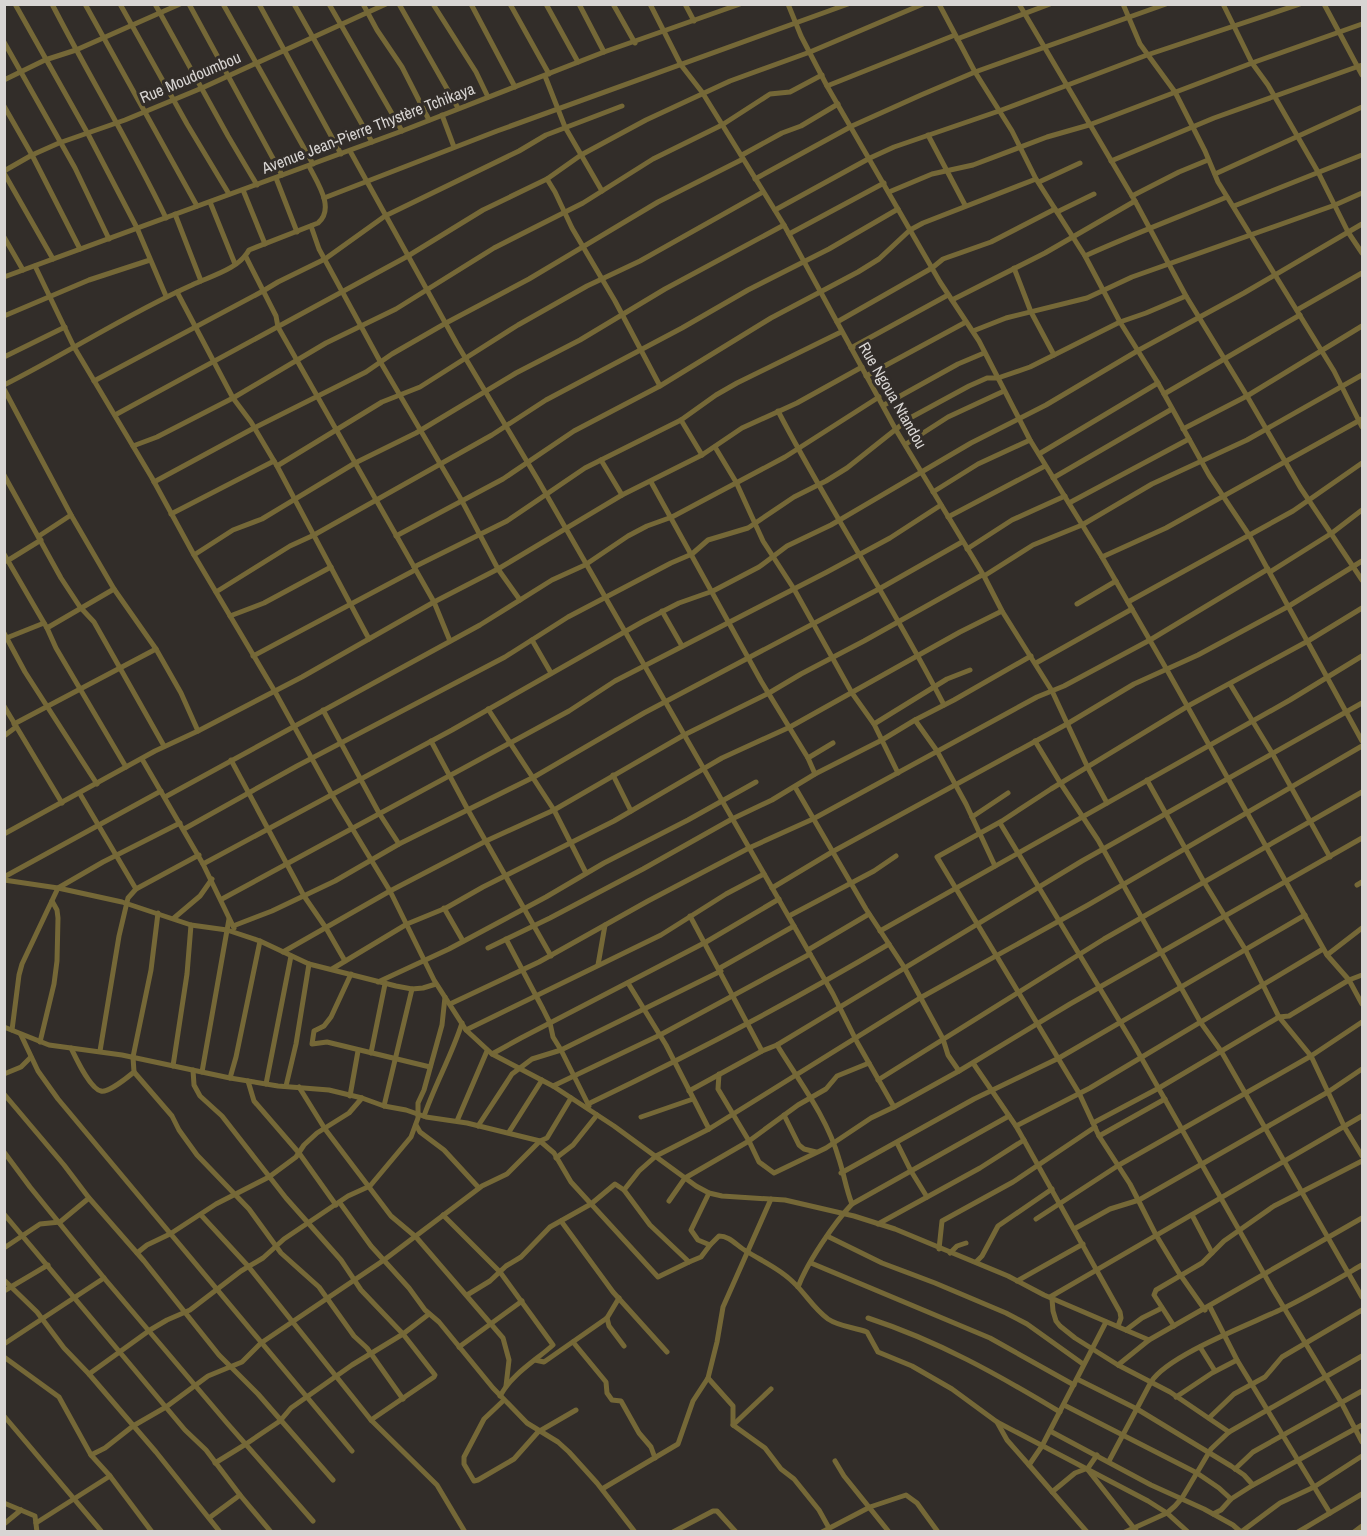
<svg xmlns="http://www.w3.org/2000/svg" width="1367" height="1536" font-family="'Archivo Narrow',sans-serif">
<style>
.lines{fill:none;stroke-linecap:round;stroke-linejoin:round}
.minor{stroke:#756837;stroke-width:5}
.labels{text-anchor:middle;stroke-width:6;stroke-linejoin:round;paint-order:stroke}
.street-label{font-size:16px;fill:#d8d5d3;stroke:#322d29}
</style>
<rect width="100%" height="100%" fill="#322d29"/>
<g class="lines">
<g class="minor">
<polyline points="15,4 88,134 137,228 166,296"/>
<path d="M52 4C89 76 131 145 166 218"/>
<polyline points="85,4 197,206"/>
<polyline points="120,4 187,124 229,194"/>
<polyline points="155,4 228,136 257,185"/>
<polyline points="189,4 282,175"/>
<polyline points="223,4 313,164"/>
<polyline points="259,4 341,154"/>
<polyline points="294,4 372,142"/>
<polyline points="329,4 402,131"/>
<polyline points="363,4 377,30 402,67 429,120"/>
<polyline points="399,4 458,108"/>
<polyline points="433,4 476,72 488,97"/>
<polyline points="471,4 515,87"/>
<polyline points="510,4 549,74"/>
<polyline points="546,4 578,62"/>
<polyline points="579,4 604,52"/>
<polyline points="613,4 635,43"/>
<polyline points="650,4 681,65 702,92 784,225 896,430 984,576 1002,611 1052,691 1088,768 1107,803"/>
<polyline points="685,4 694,21"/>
<polyline points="788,4 801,36 827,86 940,282 979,341 1030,440 1102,557 1167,670 1327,955 1349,980 1362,1004"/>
<polyline points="939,4 975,72 1012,131 1036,179 1085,256 1120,322 1158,383 1209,475 1249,535 1362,741"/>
<polyline points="1019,4 1135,201 1186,296 1247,396 1300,487 1362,580"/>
<polyline points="1123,4 1140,44 1175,92 1205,151 1218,182 1334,371 1362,427"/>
<polyline points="1223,4 1252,63 1268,85 1318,172 1348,232 1362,253"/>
<polyline points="1324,4 1362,75"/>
<polyline points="957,39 1050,4"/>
<polyline points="4,42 75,168 109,239"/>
<polyline points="545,76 565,127 602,191"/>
<polyline points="4,80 45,60 76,50 180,4"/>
<polyline points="827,86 955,35"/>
<polyline points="4,106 32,155 80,249"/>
<polyline points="442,115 454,147"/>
<polyline points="928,135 965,205"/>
<polyline points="350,151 457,344 538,480 833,994 857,1042 894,1107"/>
<polyline points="742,155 782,133 801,126 838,104"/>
<polyline points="1111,161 1214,118 1362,65"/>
<polyline points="4,171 32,155 59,143 125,120 202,88 386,4"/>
<polyline points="4,173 53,259"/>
<polyline points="1215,174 1362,107"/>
<polyline points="276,178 297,232"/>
<polyline points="547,179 555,192 572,228 615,301 660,386"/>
<polyline points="755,179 852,126 921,95 975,72 1166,4"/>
<polyline points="1039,182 1080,163"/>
<polyline points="243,190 265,244"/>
<polyline points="889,192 932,174 973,165 1047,137 1089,125 1252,63 1362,24"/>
<polyline points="1132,196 1179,172 1208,160"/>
<polyline points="324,198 497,131 848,4"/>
<polyline points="210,202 235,264"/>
<polyline points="1234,206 1362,155"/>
<polyline points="775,210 870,158 894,147 999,111 1147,55 1300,4"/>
<polyline points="1057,212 1094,194"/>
<polyline points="175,214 201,281"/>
<polyline points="311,226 319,249 381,363 462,501 498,569 520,600"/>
<polyline points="789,234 884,183"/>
<polyline points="4,237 23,270"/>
<path d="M1085 256C1131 235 1179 217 1227 197"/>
<polyline points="246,257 276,316 278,327 434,602 450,641"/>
<polyline points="35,266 74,347 152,478 194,555 274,690 332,795 390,891 434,980 466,1030 492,1054 553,1086 614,1126 696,1186 709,1193 722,1196 785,1200 854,1216 895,1229 1008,1276 1044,1295 1149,1340"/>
<polyline points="1014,268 1031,312 1054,355"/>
<polyline points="4,277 402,131 604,52 740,4"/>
<polyline points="177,292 233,398 251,422 277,466 369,639"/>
<polyline points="952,300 1045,253 1135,201"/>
<polyline points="1297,310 1362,273"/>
<polyline points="4,316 89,280 150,260"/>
<polyline points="837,322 932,268 943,259 991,242 1055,209"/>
<polyline points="973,331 1006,318 1087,298 1132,277 1335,205 1362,193"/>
<polyline points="851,348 948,295"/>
<polyline points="4,357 65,327"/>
<polyline points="866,376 966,322"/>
<polyline points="94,381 263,291 278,282 325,259 385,216 519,151 546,135 622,106"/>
<path d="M4 385C68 353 127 314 192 285 211 276 239 269 249 250L318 223C336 208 316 181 309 166"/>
<polyline points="4,389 71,515 114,589 156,649 181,693 198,731"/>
<polyline points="1164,394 1300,315"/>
<polyline points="884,405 958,364 984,353"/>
<path d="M778 411C830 511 893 605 944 705"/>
<polyline points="115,415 408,256 483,210 547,179 581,155 646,120 730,81 810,52 923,4"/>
<polyline points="681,420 702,455"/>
<polyline points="1183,429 1247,396 1362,326"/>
<polyline points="906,444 948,417 1004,391"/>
<polyline points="133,446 157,437 233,398 326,343 396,309 494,248 583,203 653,159 722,125 770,94 790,92 822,75"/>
<polyline points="715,447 736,482 763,541 794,589 852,693 874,724 898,773"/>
<polyline points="1039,454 1158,383"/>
<polyline points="601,460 622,495"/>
<polyline points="277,466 382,402 420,387 439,375 518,325 587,286 640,261 763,192"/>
<polyline points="4,475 61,578 80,607 94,622 164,746"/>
<polyline points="1053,478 1172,409"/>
<polyline points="154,482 254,428 366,372 392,354 446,323 529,279 658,202 743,159"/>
<polyline points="651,482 761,681 808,758 815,774"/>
<polyline points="933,492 978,464 1030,440"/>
<polyline points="1069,503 1189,439"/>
<polyline points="171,514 274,461"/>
<polyline points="948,517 1045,466"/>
<polyline points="39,536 71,515"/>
<polyline points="396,536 503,479 574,431 660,386 771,318 858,272 879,259 910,230 923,223 1036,179"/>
<polyline points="967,549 1012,520 1065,496"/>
<polyline points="4,554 47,628 56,648 126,767"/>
<polyline points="194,555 233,530 262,519 355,463 416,433 516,373 580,340 665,289 784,225"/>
<polyline points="1102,557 1166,528 1362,419"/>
<polyline points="7,561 41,540"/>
<polyline points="414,567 507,521 585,468 681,420 716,395 737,383 841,332"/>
<polyline points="1270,572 1332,533 1362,510"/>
<polyline points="984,576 1033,545 1082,525 1152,484 1247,440 1362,375"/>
<polyline points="216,592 290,546 314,535 492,435 546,400 682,328 748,290 829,249 898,209"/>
<polyline points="1128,602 1293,511 1362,463"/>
<polyline points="1077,604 1116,581"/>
<polyline points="662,611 682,646"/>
<polyline points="230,616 264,603 331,567"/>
<polyline points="47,628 114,589"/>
<polyline points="4,633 25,672 97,784"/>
<polyline points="4,639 44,623"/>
<polyline points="532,640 551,673"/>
<polyline points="253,656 415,570"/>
<polyline points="1036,663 1132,609"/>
<polyline points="1230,684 1272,753 1330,857"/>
<polyline points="4,706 62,803"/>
<polyline points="488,709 554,810 586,873"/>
<polyline points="323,710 379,813 399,844"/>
<polyline points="915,720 937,751 966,804 995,866"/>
<polyline points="14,724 156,649"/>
<polyline points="874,724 947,679 970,670"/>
<polyline points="4,736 16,727"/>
<polyline points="431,741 468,810 551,956"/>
<polyline points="1035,741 1061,784 1098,840 1201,1023 1221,1051 1362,1297"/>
<polyline points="808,758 833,743"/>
<polyline points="142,759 203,864 234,928"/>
<polyline points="231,760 304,896 326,928 345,961"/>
<polyline points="613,775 631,811"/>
<polyline points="1147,780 1204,882 1245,949 1279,1017 1311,1056 1345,1128 1362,1156"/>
<polyline points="795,787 866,909 904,967 943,1039 948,1055 959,1071"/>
<polyline points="80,794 136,889"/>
<polyline points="165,797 480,625 552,580 585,565 628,536 647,526 672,517 785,457 879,397"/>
<polyline points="972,817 1008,793"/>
<polyline points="1000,823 1134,1045 1272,1288 1341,1402 1362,1442"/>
<polyline points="184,829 297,766 505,657 568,617 671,563 692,554 708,540 748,528 794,497 826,481 847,468 910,418 969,386 987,378 998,378 1030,367 1120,322 1146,313 1186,296"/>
<polyline points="4,834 155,751 198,731 302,677 434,602 498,569 622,495 702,455 742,428 797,403 862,367"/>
<polyline points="203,864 452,730 642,622 679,603 713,591 759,567 787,546 831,525 971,443 1046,405 1139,350 1244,293 1362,224"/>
<polyline points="4,877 161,791"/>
<polyline points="4,880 58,888 122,902 191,925 227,930 260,941 309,964 396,986 412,989 423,988 436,984"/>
<polyline points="1357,885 1362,882"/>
<polyline points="772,888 832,852 1067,724 1134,684 1198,655 1289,606 1362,561"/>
<polyline points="222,899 569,711 615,681 827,572 890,538 941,505"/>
<polyline points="444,908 463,941"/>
<polyline points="690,916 762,1051 777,1045 1082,861 1362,703"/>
<polyline points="789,916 874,871 896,856"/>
<polyline points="174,918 200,896 212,879"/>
<polyline points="233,926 272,911 335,881 399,844 534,777 644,713 879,589 962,542"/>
<polyline points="880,931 1290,700 1362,656"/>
<polyline points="506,939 543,1009 550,1023 553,1037 561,1050 589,1106"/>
<polyline points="488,948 550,918 643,869 732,819 772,800 815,774 882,740 915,720 954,700 1031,656"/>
<polyline points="808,950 869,914"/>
<polyline points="283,952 390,891 486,841 554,810 684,735 769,693 801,674 864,641 982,575"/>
<polyline points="1327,955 1362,928"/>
<polyline points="598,965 605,925"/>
<polyline points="720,968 794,926"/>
<polyline points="332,969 407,924 446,908 483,887 614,821 722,758 790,727 960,632 1002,611"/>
<polyline points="351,974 331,1017 324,1026 314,1031 312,1044 327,1042 430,1067"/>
<polyline points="378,982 449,949 546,897 604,863 688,820 756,782"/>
<polyline points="628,983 666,1045 709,1129"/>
<polyline points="450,1004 539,962 648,901 749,848 813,819 1037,697 1064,686 1150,640 1268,569"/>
<polyline points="4,1027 49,1045 122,1055 230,1078 278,1086 329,1090 362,1098 384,1106 406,1110 426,1117 467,1123 540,1141 554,1153 571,1182 658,1277 689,1262 650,1225 624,1190 615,1184 591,1204 550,1227 521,1257 506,1266 490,1281 467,1295"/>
<polyline points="12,1030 19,975 22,964 58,888 103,862 180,823"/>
<polyline points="466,1030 661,935 726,894 764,874"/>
<polyline points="21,1035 38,1071 58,1099 352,1451"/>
<polyline points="40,1042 54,984 57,961 58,918 57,910 52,901"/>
<path d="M777 1045C799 1081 827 1117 839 1159 844 1174 846 1189 852 1204 834 1223 807 1263 798 1287"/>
<path d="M71 1048C76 1058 90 1089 101 1091 108 1093 128 1077 134 1072L133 1057 151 970 158 913"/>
<polyline points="100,1051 119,936 128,898 136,889 199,855"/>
<polyline points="371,1053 385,984"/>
<polyline points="492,1054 521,1038 706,942 779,899"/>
<polyline points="973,1063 1016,1126 1120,1312 1121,1318 1118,1326"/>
<polyline points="173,1066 187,974 191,925"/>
<polyline points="193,1070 194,1085 200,1096 222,1116 286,1198 341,1260 361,1290 403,1334 435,1375 434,1377 371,1420"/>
<polyline points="134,1072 172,1116 179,1130 197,1155 249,1209 281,1253 319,1287 354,1336 367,1348 403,1399"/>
<polyline points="202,1072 229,919"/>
<polyline points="4,1074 21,1067 31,1057"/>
<polyline points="719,1074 718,1089 749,1141 759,1162 774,1173 826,1148 871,1118 894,1107 959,1071 1070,1004 1362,838"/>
<polyline points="230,1078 236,1057 260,941"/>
<polyline points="878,1080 1104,939 1362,792"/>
<polyline points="248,1081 254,1101 299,1153 336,1205"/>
<polyline points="266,1084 291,956"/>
<polyline points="286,1086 296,1044 309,964"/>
<polyline points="553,1086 660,1035 810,954"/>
<polyline points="299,1087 325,1129 391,1216 416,1237 503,1338 509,1360 506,1386"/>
<polyline points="689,1091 762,1051"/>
<polyline points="4,1094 64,1165 89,1198 144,1261 219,1355 258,1394 333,1480"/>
<polyline points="350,1096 358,1051"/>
<path d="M588 1104C690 1055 791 1002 889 944"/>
<polyline points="384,1106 412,989"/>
<polyline points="784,1115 799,1145 804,1149 816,1152"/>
<path d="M424 1116C435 1084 452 1055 462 1023"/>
<polyline points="641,1117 693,1099"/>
<polyline points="457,1121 487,1051"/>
<polyline points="1093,1123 1159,1088 1279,1017 1289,1016 1349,980 1362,975"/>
<polyline points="416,1125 420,1132 444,1150 479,1188"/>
<polyline points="478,1126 512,1074 532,1059 561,1050 721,971"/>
<polyline points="1016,1126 1090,1088 1323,949"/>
<polyline points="509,1132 542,1080"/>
<polyline points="1099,1136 1165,1099"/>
<polyline points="897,1143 911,1171 927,1197"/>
<polyline points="4,1152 30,1187 104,1278 227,1423 313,1521"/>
<polyline points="556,1158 573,1145 597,1115"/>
<polyline points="841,1173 974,1099 1059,1058 1305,915"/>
<polyline points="624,1190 639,1171 656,1156 709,1129 920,998 1088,905 1362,746"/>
<path d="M709 1193 691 1230 698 1240 710 1245 719 1236C730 1236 737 1246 746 1251 762 1261 779 1268 793 1282 806 1294 813 1308 828 1319 840 1327 854 1327 867 1332L878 1352 912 1366 952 1389 997 1422 1148 1501 1167 1513 1188 1532"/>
<polyline points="669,1201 685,1178 749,1141 798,1105 826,1089 837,1076 869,1063"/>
<polyline points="340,1203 371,1246 409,1288 425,1310 439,1322 493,1388 527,1423 558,1442 569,1452 597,1483 635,1532"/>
<polyline points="852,1204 1009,1116"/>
<polyline points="4,1214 185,1430 206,1450 240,1495 271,1532"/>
<polyline points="201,1215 248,1266 371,1420 437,1485 465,1532"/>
<path d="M443 1215 500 1272 553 1345C535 1361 512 1374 500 1396"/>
<polyline points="1192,1215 1212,1253"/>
<polyline points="1036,1219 1119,1165 1311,1056 1362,1022"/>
<polyline points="561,1221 613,1292 667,1352"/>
<polyline points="878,1224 980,1168 1024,1140"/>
<polyline points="1074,1229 1110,1209 1139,1200 1328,1092 1362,1069"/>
<polyline points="827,1236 882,1263 935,1283 1006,1313 1027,1324 1083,1364"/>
<polyline points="4,1248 40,1224 60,1222 89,1198"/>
<polyline points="939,1249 942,1221 1013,1182 1095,1127"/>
<polyline points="137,1253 147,1245 170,1234 216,1204 269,1177 296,1157 304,1145 317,1133 349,1113 362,1098"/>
<polyline points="950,1253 957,1246 966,1243"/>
<polyline points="689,1262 701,1257 710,1245"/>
<polyline points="976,1262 982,1256 998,1226 1052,1189"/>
<polyline points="811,1263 990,1338 1074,1385"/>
<polyline points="4,1280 37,1312 64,1348 89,1374 156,1452 220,1532"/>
<polyline points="1017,1281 1083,1244"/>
<polyline points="4,1291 48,1265"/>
<polyline points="1050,1297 1362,1116"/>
<polyline points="1052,1299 1053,1311 1056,1321 1060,1326 1075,1338 1118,1365 1170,1392 1229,1432"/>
<polyline points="1210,1307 1237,1360 1330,1513"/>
<polyline points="1205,1310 1179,1273 1156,1235 1130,1184 1099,1136 1079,1093 937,857 1002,821 1051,789 1188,706 1308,641 1362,608"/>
<polyline points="607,1318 609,1326 624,1346"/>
<path d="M868 1318C938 1341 997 1374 1060 1412"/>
<polyline points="1174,1326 1154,1295 1156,1290 1202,1263 1224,1241 1274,1206 1362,1161"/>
<polyline points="1126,1330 1142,1318 1162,1308"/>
<polyline points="573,1342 606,1382 607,1393 612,1400 621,1401 639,1433 651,1447 655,1458"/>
<polyline points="4,1344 104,1278"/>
<polyline points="459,1347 522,1301"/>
<polyline points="1200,1347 1215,1371"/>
<polyline points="4,1357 59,1397 91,1455"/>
<polyline points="535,1360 544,1362 607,1318 619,1298"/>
<polyline points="1118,1365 1149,1340 1362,1218"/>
<polyline points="89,1374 150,1330 167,1320 190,1310 241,1271 263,1258 284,1239 348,1196 370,1186 411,1137 418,1118 418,1103 424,1090 442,1025 445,997"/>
<polyline points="708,1378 733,1406 733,1425 765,1448 781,1469 794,1479 819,1510 829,1528"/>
<polyline points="1077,1379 1137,1409 1231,1466 1244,1475 1253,1485"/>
<polyline points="1176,1397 1212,1373 1237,1360"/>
<polyline points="504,1400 484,1419 464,1457 464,1464 474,1481 478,1480 514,1459 538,1432 576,1410"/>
<polyline points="1064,1405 1197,1473 1219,1488 1231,1499"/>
<polyline points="4,1416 102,1532"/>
<polyline points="1209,1418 1234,1394 1265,1377 1282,1357 1362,1310"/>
<polyline points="997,1422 1007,1440 1029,1465 1042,1446 1106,1322"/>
<polyline points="733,1425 771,1389"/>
<polyline points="1050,1431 1151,1485 1204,1509 1233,1525 1241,1532"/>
<polyline points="835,1461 844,1476 889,1532"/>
<path d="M1109 1461 1151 1382C1168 1355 1251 1324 1282 1309 1309 1296 1336 1280 1362 1265"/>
<polyline points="215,1463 246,1444 280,1421 291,1408 352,1365 403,1334 429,1314"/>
<polyline points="1029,1465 1087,1532"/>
<polyline points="1235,1469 1253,1452 1362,1391"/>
<polyline points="1088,1470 1137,1532"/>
<polyline points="110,1476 152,1532"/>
<polyline points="602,1489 678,1444 693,1401 708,1378 717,1342 723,1307 771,1199"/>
<polyline points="1052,1492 1075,1473 1088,1468 1097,1455"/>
<polyline points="4,1503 35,1516 37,1532"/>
<polyline points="1213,1514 1221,1510 1231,1499 1253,1485 1362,1425"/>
<polyline points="209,1518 240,1495"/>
<polyline points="36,1523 110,1476 91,1455 105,1448 133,1426 166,1407 208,1376 242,1362 261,1343 384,1260 482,1186 507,1174 540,1141 547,1138 571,1098"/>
<polyline points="4,1524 21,1510"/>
<polyline points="673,1532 713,1511 717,1511 736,1532"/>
<polyline points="822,1532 870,1507 906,1495 917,1503 938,1532"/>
<polyline points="1125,1532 1167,1513 1175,1506 1182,1498 1211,1449 1229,1432 1362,1356"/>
<polyline points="1241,1532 1280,1503 1314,1487 1362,1456"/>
<polyline points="1298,1532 1362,1494"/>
<polyline points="1354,1532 1362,1526"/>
</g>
</g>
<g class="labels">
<g class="street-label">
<text transform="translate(190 77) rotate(-23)" y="6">Rue Moudoumbou</text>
<text transform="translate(368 128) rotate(-21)" y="6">Avenue Jean-Pierre Thystère Tchikaya</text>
<text transform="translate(893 395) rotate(60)" y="6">Rue Ngoua Ntandou</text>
</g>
</g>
<rect width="1367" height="1536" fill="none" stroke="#d8d5d3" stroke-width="12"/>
</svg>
